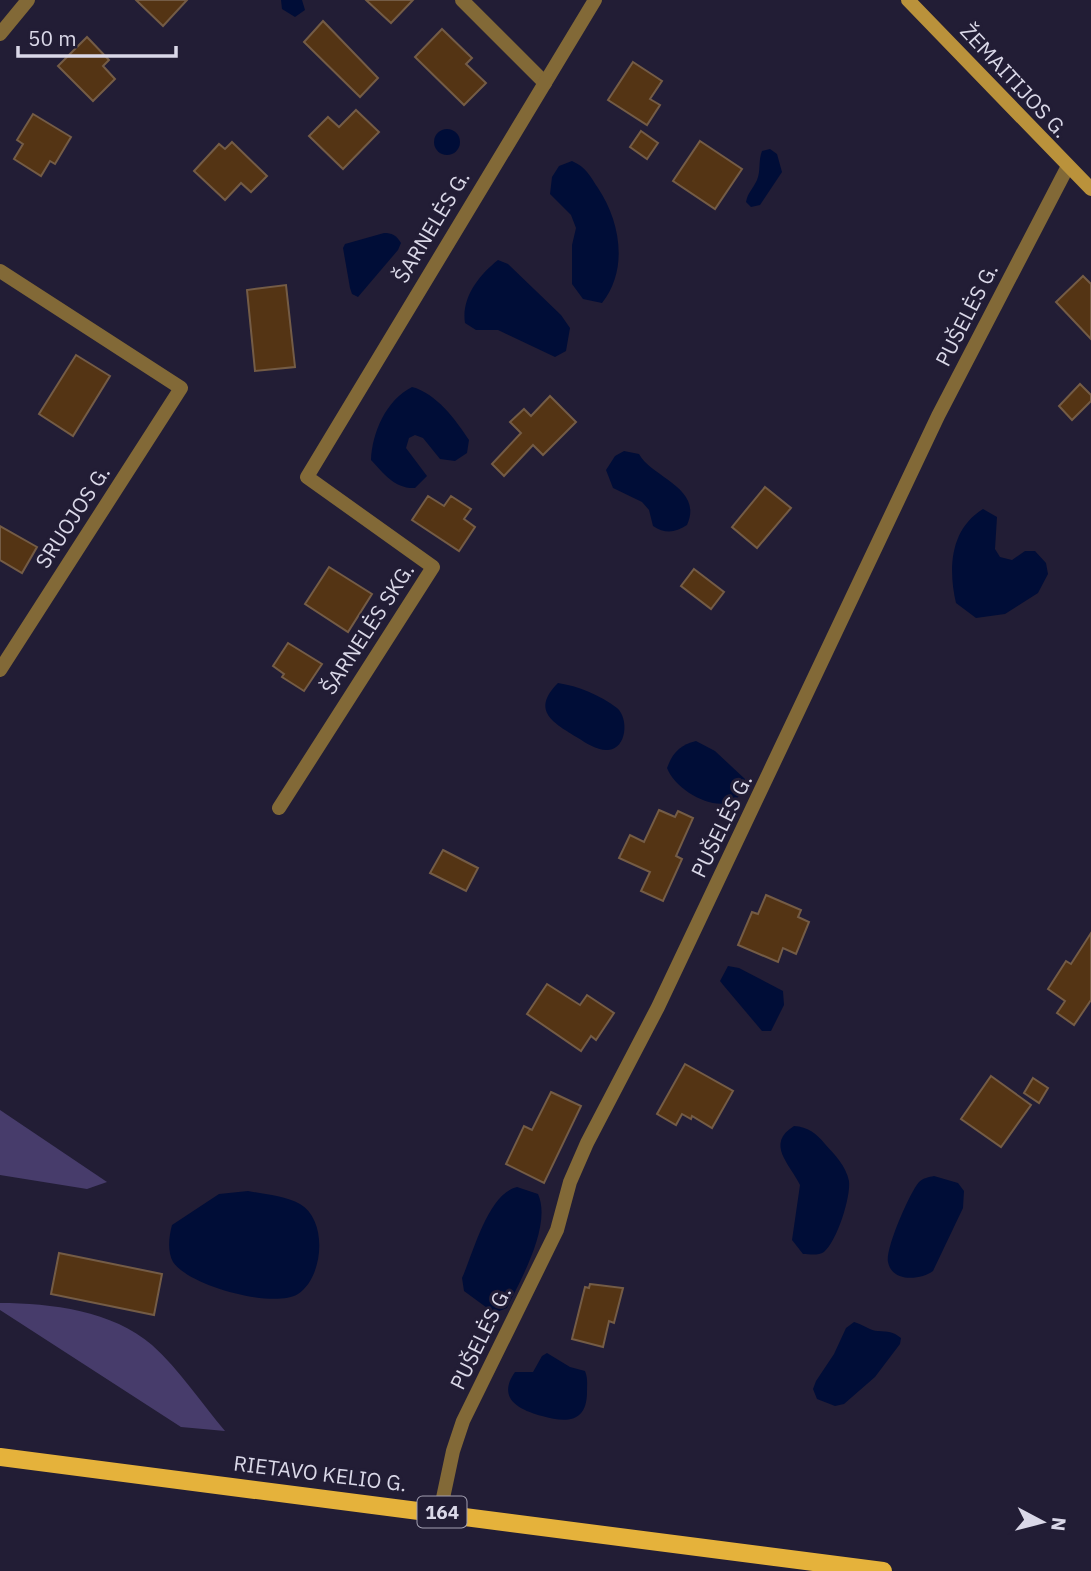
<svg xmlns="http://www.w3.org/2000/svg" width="1091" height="1571" font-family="'IBM Plex Sans',sans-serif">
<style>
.green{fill:#473c6b}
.water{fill:#000d37}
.building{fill:#543414;stroke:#745c46;stroke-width:2}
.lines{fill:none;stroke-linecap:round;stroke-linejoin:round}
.minor{stroke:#826937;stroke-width:14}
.secondary{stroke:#ba923b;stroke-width:14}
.primary{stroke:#e5b23b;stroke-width:18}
.labels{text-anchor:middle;stroke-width:6;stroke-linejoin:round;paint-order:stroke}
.shield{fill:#221d35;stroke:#a3a0b2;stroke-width:2}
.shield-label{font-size:19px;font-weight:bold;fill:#dad8e8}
.street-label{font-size:21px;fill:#dad8e8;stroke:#221d35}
</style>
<rect width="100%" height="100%" fill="#221d35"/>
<g class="green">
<polygon points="0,1110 107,1182 87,1189 0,1175"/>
<path d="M0 1303C51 1303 113 1311 152 1345 179 1369 202 1404 225 1431L181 1427 0 1310Z"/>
</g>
<g class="water">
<polygon points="281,0 302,0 305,10 295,17 282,9"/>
<circle cx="447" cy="142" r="13"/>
<path d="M770 149 777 154 782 172 760 205 751 207 746 202C748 192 753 189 757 180 761 171 758 161 762 151Z"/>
<path d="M572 161C586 167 590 176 598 188 620 221 629 269 602 303L583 299 572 284V245L576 228 571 215 550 194 552 177 559 166Z"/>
<path d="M384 233C392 233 396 235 401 243L398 250 358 297 352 294 350 288 343 248 345 244Z"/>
<path d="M498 260 508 264 561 315 570 328 566 351 555 357 498 330H476L465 323C461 298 479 275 498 260Z"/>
<path d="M412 387C436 393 456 420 469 440L467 453 455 461 440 459 423 438 415 435 409 438 406 448 427 476 415 488C395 489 384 474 371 460 372 433 386 400 412 387Z"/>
<path d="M624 451 639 454C651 477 704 488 687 525 675 533 665 534 653 526L649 510 642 502 613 488 606 470 615 456Z"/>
<path d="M983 509 997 517 995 549 1000 557 1012 560 1025 551H1035L1046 563 1048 574 1038 593 1005 614 976 618 956 603C948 569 950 529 983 509Z"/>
<path d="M558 683C578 686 600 695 617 708 629 718 627 749 608 750 598 751 586 743 578 738 554 723 530 711 558 683Z"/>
<path d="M696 741 715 751 745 779C741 826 678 797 667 768 673 752 680 745 696 741Z"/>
<polygon points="728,966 739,968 783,991 784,1005 771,1031 762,1031 724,986 720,981"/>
<path d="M794 1126C808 1127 816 1133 825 1144 835 1155 846 1166 849 1181 851 1197 837 1241 824 1252 818 1256 809 1254 803 1254L792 1240 800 1185C790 1164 765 1144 794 1126Z"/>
<path d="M934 1176 958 1183 964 1191 963 1208 933 1271C921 1280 892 1283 888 1262 885 1249 910 1192 919 1182 923 1178 929 1177 934 1176Z"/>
<path d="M517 1187 538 1194C552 1225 521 1279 507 1308L494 1313 464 1291 462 1278C474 1251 488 1194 517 1187Z"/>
<path d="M248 1191C264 1194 286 1196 300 1204 328 1220 324 1277 298 1294 273 1309 189 1286 173 1262 167 1251 169 1236 172 1225L219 1194Z"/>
<path d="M854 1322C862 1324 871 1331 878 1331 889 1332 892 1331 901 1338L900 1344 875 1377 844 1404 835 1406 817 1399 813 1389 816 1381 834 1354 846 1328Z"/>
<path d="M547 1353 570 1367 585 1371C588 1378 587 1385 587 1392 587 1423 566 1423 542 1416 520 1410 496 1399 515 1372H533L542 1356Z"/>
</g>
<g class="building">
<polygon points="136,0 187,0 163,26"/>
<polygon points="366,0 413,0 391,23"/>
<polygon points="323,21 378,78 360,97 304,42"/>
<polygon points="442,29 472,58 466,64 486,83 464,105 415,57"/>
<polygon points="87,37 109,60 103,66 115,79 93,101 58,66"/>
<polygon points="633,62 662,81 650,99 660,105 647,125 608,100"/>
<polygon points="356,110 379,132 343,169 309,136 328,117 339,127"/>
<polygon points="33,114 71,137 55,164 50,161 41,176 14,159 23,144 17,140"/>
<polygon points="641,131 658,143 647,159 630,147"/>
<polygon points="700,141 742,169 715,209 673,181"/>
<polygon points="232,142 267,176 251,192 241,183 225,200 194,171 219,144 225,149"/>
<polygon points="1083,276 1091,284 1091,339 1056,302"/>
<polygon points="286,285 295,367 255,371 247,290"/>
<polygon points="76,355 110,376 73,436 39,414"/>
<polygon points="1080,384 1091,395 1091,401 1072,420 1059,406"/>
<polygon points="550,396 576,422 543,455 533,445 504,476 492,464 521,433 510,422 524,409 531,416"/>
<polygon points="765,487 791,508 757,548 732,527"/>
<polygon points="428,496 444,506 451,496 471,509 464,519 475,527 459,551 412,520"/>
<polygon points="0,526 37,547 22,573 0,560"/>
<polygon points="329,567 372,594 348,632 305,604"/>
<polygon points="694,569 724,592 711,609 681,586"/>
<polygon points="288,643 322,664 304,691 282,677 284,674 273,666"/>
<polygon points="659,810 675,817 678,811 693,818 676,856 682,859 663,901 641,891 650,872 619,858 630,835 644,842"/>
<polygon points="443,850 478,868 466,891 430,873"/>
<polygon points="766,895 801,910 798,917 809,922 796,954 783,948 778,962 738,945 752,912 758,914"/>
<polygon points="1091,933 1091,1000 1074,1025 1057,1013 1065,1001 1048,989 1066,961 1071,964"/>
<polygon points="547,984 580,1005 587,995 614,1013 596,1040 591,1036 581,1051 527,1014"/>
<polygon points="685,1064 733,1091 712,1128 692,1116 691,1119 682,1114 676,1125 657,1114"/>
<polygon points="991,1076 1031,1105 1001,1147 961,1119"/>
<polygon points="1033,1078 1048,1088 1039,1103 1024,1093"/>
<polygon points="551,1092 581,1106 544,1183 506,1164 524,1126 532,1130"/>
<polygon points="59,1253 162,1274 154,1315 51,1294"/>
<polygon points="590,1284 623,1288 614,1323 609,1321 603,1347 572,1339 585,1287 589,1288"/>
</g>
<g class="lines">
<g class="minor">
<polyline points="462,0 545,83"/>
<polyline points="0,34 28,0"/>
<polyline points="0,271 181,388 0,670"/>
<polyline points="279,808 433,567 307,477 595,0"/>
<polyline points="440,1512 453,1451 463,1421 557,1230 570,1182 587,1143 658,1007 938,416 1067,168"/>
</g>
<polyline class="secondary" points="908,0 1091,189"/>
<polyline class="primary" points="0,1457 883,1571"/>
</g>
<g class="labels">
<rect class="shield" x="417.5" y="1496.5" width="49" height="31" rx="5"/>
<g class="shield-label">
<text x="442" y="1519">164</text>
</g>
<g class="street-label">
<text transform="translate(1014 81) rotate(47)" y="7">ŽEMAITIJOS G.</text>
<text transform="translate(432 227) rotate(-59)" y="7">ŠARNELĖS G.</text>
<text transform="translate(967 315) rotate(-63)" y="7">PUŠELĖS G.</text>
<text transform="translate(73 517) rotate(-57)" y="7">SRUOJOS G.</text>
<text transform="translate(368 629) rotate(-57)" y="7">ŠARNELĖS SKG.</text>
<text transform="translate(722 826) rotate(-64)" y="7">PUŠELĖS G.</text>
<text transform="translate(481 1338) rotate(-64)" y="7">PUŠELĖS G.</text>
<text transform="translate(320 1474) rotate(7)" y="7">RIETAVO KELIO G.</text>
</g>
</g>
<g transform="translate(1042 1522) rotate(97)" stroke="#221d35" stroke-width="5" paint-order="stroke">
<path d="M0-5L12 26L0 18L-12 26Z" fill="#dad8e8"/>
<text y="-10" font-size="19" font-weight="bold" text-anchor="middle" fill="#dad8e8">N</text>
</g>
<path d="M18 46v10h158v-10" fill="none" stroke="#dad8e8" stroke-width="3.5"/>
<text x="28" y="46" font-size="21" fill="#dad8e8" stroke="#221d35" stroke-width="5" paint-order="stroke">50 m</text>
</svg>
